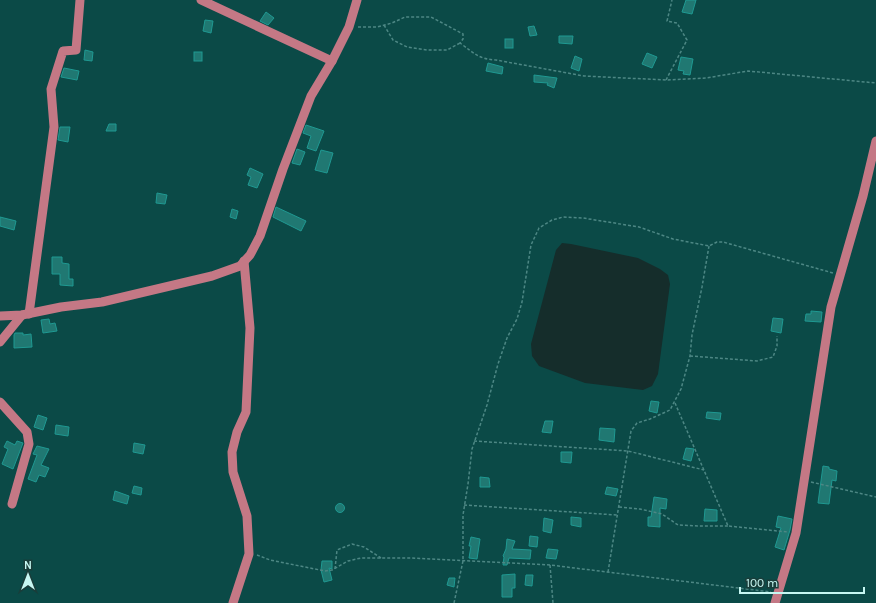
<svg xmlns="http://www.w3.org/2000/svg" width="876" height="603" font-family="Karla,sans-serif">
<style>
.water{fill:#152d2b}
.building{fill:#207872;stroke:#1f9992}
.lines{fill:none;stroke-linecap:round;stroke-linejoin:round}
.path{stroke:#4d8784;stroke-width:1.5;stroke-dasharray:3 2;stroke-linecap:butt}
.minor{stroke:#c47885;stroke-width:9}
</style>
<rect width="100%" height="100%" fill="#0b4a47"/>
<polygon class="water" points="562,243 571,244 638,258 660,269 668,275 670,284 658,374 652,386 643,390 585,383 539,366 532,356 531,344 556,250"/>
<g class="building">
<polygon points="686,0 696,0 692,14 682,12"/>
<polygon points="266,12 274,18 268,25 260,21"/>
<polygon points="205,20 213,21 211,33 203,31"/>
<polygon points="534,26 537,35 530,36 528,27"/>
<polygon points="559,36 573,36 572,44 559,43"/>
<rect x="505" y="39" width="8" height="9"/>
<polygon points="85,50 93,52 92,61 84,60"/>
<rect x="194" y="52" width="8" height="9"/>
<polygon points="647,53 657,57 652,68 642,64"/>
<polygon points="575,56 582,59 579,71 571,68"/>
<polygon points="681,57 693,59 690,75 683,74 684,71 678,70"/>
<polygon points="488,63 503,67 502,74 486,71"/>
<polygon points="64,68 79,71 77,80 61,77"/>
<polygon points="534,75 557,78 554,88 547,85 548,83 534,82"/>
<polygon points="109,124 116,124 116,131 106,131"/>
<polygon points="306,125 324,131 316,151 307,148 311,136 303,133"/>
<polygon points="60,127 70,127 68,142 58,140"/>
<polygon points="297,149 305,152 300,165 292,163"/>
<polygon points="321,150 333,153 327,173 315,170"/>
<polygon points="250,168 263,174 257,188 248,185 251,177 247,175"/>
<polygon points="157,193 167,195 165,204 156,203"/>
<polygon points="276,207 306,221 301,231 273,217"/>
<polygon points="232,209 238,211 236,219 230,217"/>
<polygon points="0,217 16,221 14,230 0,226"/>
<polygon points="52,257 62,257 62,263 69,264 69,279 73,279 73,286 60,285 60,274 52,274"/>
<polygon points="811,311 822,312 821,322 805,321 806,314 811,314"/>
<polygon points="773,318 783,319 781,333 771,331"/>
<polygon points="49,319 50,324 55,323 57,331 43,333 41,320"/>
<polygon points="15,333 23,333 23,335 31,334 32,347 14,348 14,335"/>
<polygon points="651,401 659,402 657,413 649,411"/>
<polygon points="707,412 721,413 720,420 706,418"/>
<polygon points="38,415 47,418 43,430 34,427"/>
<polygon points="545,421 553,421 551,433 542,432"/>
<polygon points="56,425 69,427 68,436 55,434"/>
<polygon points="600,428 615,429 614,442 599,440"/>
<polygon points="7,441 15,445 17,441 23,443 13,469 2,464 8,449 4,447"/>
<polygon points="134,443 145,445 143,454 133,452"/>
<polygon points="37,446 49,449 41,465 49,468 45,477 39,475 36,482 28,479 37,455 33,454"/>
<polygon points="686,448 694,449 691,461 683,459"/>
<polygon points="561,452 572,452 571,463 561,462"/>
<polygon points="823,466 829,467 829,469 837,471 836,481 832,480 829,504 818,503"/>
<polygon points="480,477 489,478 490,487 480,487"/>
<polygon points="134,486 142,488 141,495 132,493"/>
<polygon points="607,487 618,489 616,496 605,494"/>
<polygon points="115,491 129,496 127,504 113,500"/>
<polygon points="654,497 667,499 666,509 660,508 660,527 648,526 648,517 651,517"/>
<circle cx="340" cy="508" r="4.5"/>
<polygon points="705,509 717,510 717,521 704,521"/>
<polygon points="778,516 792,519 790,530 784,550 775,547 781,528 776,527"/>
<polygon points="571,517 581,518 581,527 571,525"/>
<polygon points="544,518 553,520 551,533 543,531"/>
<polygon points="530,536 538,537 537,547 529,546"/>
<polygon points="471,537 480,539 477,559 469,558 471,546 469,546"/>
<polygon points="507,539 515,541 512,549 531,550 530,559 509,558 507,565 503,565 504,557 503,556 506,549"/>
<polygon points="548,549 558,550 556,559 546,558"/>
<polygon points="322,561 332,561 332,569 329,568 332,580 324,582 321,570"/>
<polygon points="515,574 515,588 512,588 512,597 502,597 502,575"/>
<polygon points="526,575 533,575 532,586 525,585"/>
<polygon points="449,578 455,578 454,587 447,585"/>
</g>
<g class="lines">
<g class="path">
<polyline points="384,25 393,40 407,47 427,50 447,50 460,43"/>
<path d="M358 27H377L392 23 405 17H431L463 34V39L460 43C474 53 478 59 496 60L584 76 666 80 706 78 748 71 876 83"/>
<polyline points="666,80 687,40 677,23 667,21 672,0"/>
<polyline points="690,356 757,361 773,357 777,346 777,336"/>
<polyline points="675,403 728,526 788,532"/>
<polyline points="474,441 628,451 704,470"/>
<polyline points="811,482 876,497"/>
<polyline points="464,505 617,515"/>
<polyline points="619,507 640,509 662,514 678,525 698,526 728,526"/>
<polyline points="257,555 270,560 325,571 332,570 348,561 361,558 412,558 550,565 771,592"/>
<polyline points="550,565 553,603"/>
<polyline points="335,569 337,550 352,544 364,547 381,558"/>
<polyline points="608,572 631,431 637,423 650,419 670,410 681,389 690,356 692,335 702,287 709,246"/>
<polyline points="454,603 463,561 463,515 468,484 472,449 487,405 498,364 507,338 517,319 522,302 531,245 539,228 552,220 563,217 583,218 639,227 673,239 709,246 717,242 723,242 833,273"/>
</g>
<g class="minor">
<polyline points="201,0 332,61"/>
<polyline points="29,314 54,127 51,89 63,51 76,50 80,0"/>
<polyline points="0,316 22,315 61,307 102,302 212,276 240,266 250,255 260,236 283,169 311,96 332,61 349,27 357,0"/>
<polyline points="0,342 22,315"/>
<polyline points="0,402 27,432 29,444 12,504"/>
<polyline points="233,603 249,554 247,516 233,472 232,452 237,432 246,412 250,328 244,261"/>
<polyline points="775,603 796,533 831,307 863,196 876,141"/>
</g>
</g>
<g transform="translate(28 575)" stroke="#1a3d3a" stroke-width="3" paint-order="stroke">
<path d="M0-3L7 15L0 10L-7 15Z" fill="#c6f7f2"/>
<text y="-6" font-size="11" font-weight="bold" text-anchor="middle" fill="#c6f7f2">N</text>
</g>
<path d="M740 587v6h124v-6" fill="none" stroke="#c6f7f2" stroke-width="2"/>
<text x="746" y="587" font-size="12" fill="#c6f7f2" stroke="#1a3d3a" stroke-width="3" paint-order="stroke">100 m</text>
</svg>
